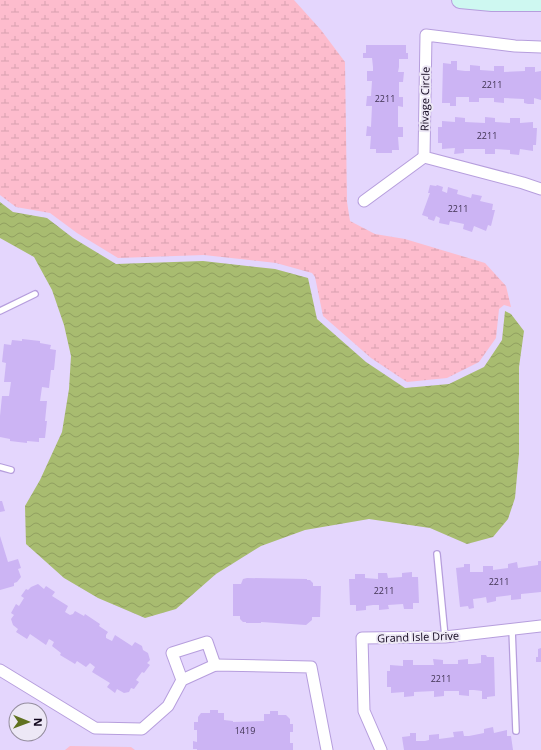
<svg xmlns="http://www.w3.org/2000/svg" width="541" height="750" font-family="'Open Sans',sans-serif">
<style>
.wetland{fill:url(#wetland-marsh)}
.park{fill:#fdbccd}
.water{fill:url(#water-waves)}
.building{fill:#ccb4f4}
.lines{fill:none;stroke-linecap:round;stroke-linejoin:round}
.lane-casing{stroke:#b69edd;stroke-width:8}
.street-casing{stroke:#b69edd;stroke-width:13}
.secondary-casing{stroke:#b69edd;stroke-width:18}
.lane{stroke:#fff;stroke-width:5.5}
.street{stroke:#fff;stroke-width:11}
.secondary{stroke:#cef8f1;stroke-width:16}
.labels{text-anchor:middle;stroke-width:4;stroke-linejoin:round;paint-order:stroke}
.number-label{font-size:9px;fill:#3f3252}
.street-label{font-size:11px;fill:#10061c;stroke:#ede8f6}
</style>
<defs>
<pattern id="wetland-marsh" width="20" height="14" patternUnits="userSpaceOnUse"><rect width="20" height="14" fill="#fdbccd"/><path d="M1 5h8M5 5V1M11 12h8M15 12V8" fill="none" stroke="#d8a0af"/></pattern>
<pattern id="water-waves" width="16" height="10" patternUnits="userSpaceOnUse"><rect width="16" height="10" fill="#a8bc70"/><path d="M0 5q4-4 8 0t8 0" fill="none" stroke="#90a060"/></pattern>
</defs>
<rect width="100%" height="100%" fill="#e4d6fd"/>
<polygon class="wetland" points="0,0 294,0 321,30 345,62 347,202 350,221 375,234 405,239 485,263 506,286 511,307 504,305 499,309 496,338 479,362 447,378 407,382 371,358 323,316 315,277 312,273 276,263 204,255 118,258 77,233 50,213 16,207 0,195"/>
<polygon class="park" points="70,746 131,747 135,750 65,750"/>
<polygon class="water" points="0,202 13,212 47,218 73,238 116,264 203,261 275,269 308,278 317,319 366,362 405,388 449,384 484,367 502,340 505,311 511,314 524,331 519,367 519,454 515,498 508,519 493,537 467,544 430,528 369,519 305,530 261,546 216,574 176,609 145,618 98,598 64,578 26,544 25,506 40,480 62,432 69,389 71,356 64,325 52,290 34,257 0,238"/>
<g class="building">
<polygon points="366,45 406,45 406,53 408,53 408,59 399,59 399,67 398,72 404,72 403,82 399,82 399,97 403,97 403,107 398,106 398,127 403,127 403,137 398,137 399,150 392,150 392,153 376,153 376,149 370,149 371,136 366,136 367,126 371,127 372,106 366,106 367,96 371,96 372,81 367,81 367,71 373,71 373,67 372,58 363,58 363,53 366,53"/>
<polygon points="451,61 457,61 457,70 465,71 470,71 470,65 480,66 480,70 494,71 494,66 504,66 504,72 525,71 525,67 535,67 535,72 541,71 541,100 534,98 534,104 528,104 524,103 524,99 504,98 504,103 494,102 494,98 479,98 479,102 469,102 469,97 456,97 456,106 450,106 450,103 442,103 443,63 451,64"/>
<polygon points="455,117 465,118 465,122 485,123 485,117 495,118 495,122 510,123 510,118 520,118 520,123 533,122 533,128 537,128 536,145 533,145 533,151 520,149 519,155 510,154 510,150 495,149 495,154 485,154 485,149 464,149 464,153 454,154 455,148 442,149 442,143 438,143 438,127 442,127 442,121 455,122"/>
<polygon points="430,185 436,186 437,185 443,187 442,191 447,193 448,187 454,189 458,190 457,194 471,198 472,194 482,196 480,201 493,204 492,210 495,210 491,226 488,225 486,231 474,226 472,232 463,229 464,224 450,221 449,225 439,223 440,218 436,216 434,221 428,219 428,217 422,215 430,193 428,193"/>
<polygon points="22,339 40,341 40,343 51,345 50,349 56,350 54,370 51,370 49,388 42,387 40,401 47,401 45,421 47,421 45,438 39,438 39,442 27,441 27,443 10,441 10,439 0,437 0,416 2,396 9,396 11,382 4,382 6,363 2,362 4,344 11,345 12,340 22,341"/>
<polygon points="0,501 2,501 5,511 0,512"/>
<polygon points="0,536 8,562 18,559 21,568 18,569 21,577 17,582 14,583 14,586 0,590"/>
<polygon points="538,561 541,561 541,592 521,594 521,599 511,600 511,595 496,597 496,601 487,603 486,597 481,598 473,599 474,608 469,609 468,606 460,607 456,568 464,567 464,564 470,564 470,572 483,572 483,566 493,566 493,570 508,568 508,564 517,562 518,568 538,565"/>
<polygon points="412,572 412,577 418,577 419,603 413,603 413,609 404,609 403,604 388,605 389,609 379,610 379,605 373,605 366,606 366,610 356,611 356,605 350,605 349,579 355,579 355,574 365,574 365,578 378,579 378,573 387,573 388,578 402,577 402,573"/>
<polygon points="247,578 307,579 307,580 310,580 313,583 313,586 321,586 320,617 312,617 312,620 306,625 261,622 261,623 246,623 246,622 243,622 240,619 240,616 233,616 233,584 241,584 243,579"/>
<polygon points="38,584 44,589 46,586 55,592 52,596 68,606 65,612 70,615 73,614 75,611 84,616 85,614 100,624 99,626 108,632 106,635 106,638 112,641 115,635 132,646 135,642 142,646 143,650 148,653 150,660 147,663 150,665 144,673 142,672 136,680 139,682 134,689 131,688 129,692 124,693 117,689 115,693 107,687 110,683 92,672 95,667 90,663 86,667 77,661 75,664 60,655 61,653 52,646 54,642 49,639 46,645 30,634 27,639 16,632 18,629 13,625 11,619 14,615 11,613 16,604 19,606 24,598 21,596 26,589 28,590 31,587"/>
<polygon points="541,648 541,662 536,662 536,657 538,657 538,649"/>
<polygon points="481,655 486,655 487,657 494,657 495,696 487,697 487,699 482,699 482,691 474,690 469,690 469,696 459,695 459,691 444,691 444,696 434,697 434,691 414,692 414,696 404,697 404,692 391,693 391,687 387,687 387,671 390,671 390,665 403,666 403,660 413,660 413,665 434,665 433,659 443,660 443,664 458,664 458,660 468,659 468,664 473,664 481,663"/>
<polygon points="210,710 218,710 218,713 224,713 224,720 233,721 233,722 264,721 264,714 270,714 270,711 278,711 278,715 286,715 290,719 290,724 293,724 293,732 290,732 290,743 293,743 293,750 197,750 197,749 193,749 193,741 197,742 197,730 194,730 194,722 198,722 198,717 201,713 210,713"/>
<polygon points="493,727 494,733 507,730 507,736 511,736 513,750 404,750 402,737 410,736 410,733 416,733 416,741 425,741 429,740 429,735 439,734 439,739 454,737 453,732 463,731 464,736 469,736 484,733 484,729"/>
</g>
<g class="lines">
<g class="lane-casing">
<g id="lane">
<polyline points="0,311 35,294"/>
<polyline points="0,467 11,470"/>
<polyline points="437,554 445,637"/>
<polyline points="512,629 516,731"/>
</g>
</g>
<g class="street-casing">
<g id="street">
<polyline points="541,47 515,46 426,35 424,157 523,183 541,189"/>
<polyline points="364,201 424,157"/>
<polyline points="0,670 95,728 142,729 168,706 182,680 215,665 311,667 327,750"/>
<polyline points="182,680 172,653 207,642 215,665"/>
<polyline points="381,750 364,711 362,638 445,637 541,626"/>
</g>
</g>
<g class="secondary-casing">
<polyline id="secondary" points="460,0 492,3 541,3"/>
</g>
<use href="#lane" class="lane"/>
<use href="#street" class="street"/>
<use href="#secondary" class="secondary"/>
</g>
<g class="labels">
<g class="number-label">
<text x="492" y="88">2211</text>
<text x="385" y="102">2211</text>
<text x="487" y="139">2211</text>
<text x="458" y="212">2211</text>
<text x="499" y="585">2211</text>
<text x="384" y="594">2211</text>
<text x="441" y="682">2211</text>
<text x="245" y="734">1419</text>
</g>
<g class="street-label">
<text transform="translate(425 99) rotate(-89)" y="4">Rivage Circle</text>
<text transform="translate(418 637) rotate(-2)" y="4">Grand Isle Drive</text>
</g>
</g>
<g transform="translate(28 722) rotate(91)"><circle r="19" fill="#ede8f6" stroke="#958e9f"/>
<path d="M0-3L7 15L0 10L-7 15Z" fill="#607220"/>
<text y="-6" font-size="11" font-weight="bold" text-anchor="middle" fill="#10061c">N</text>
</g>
</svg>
